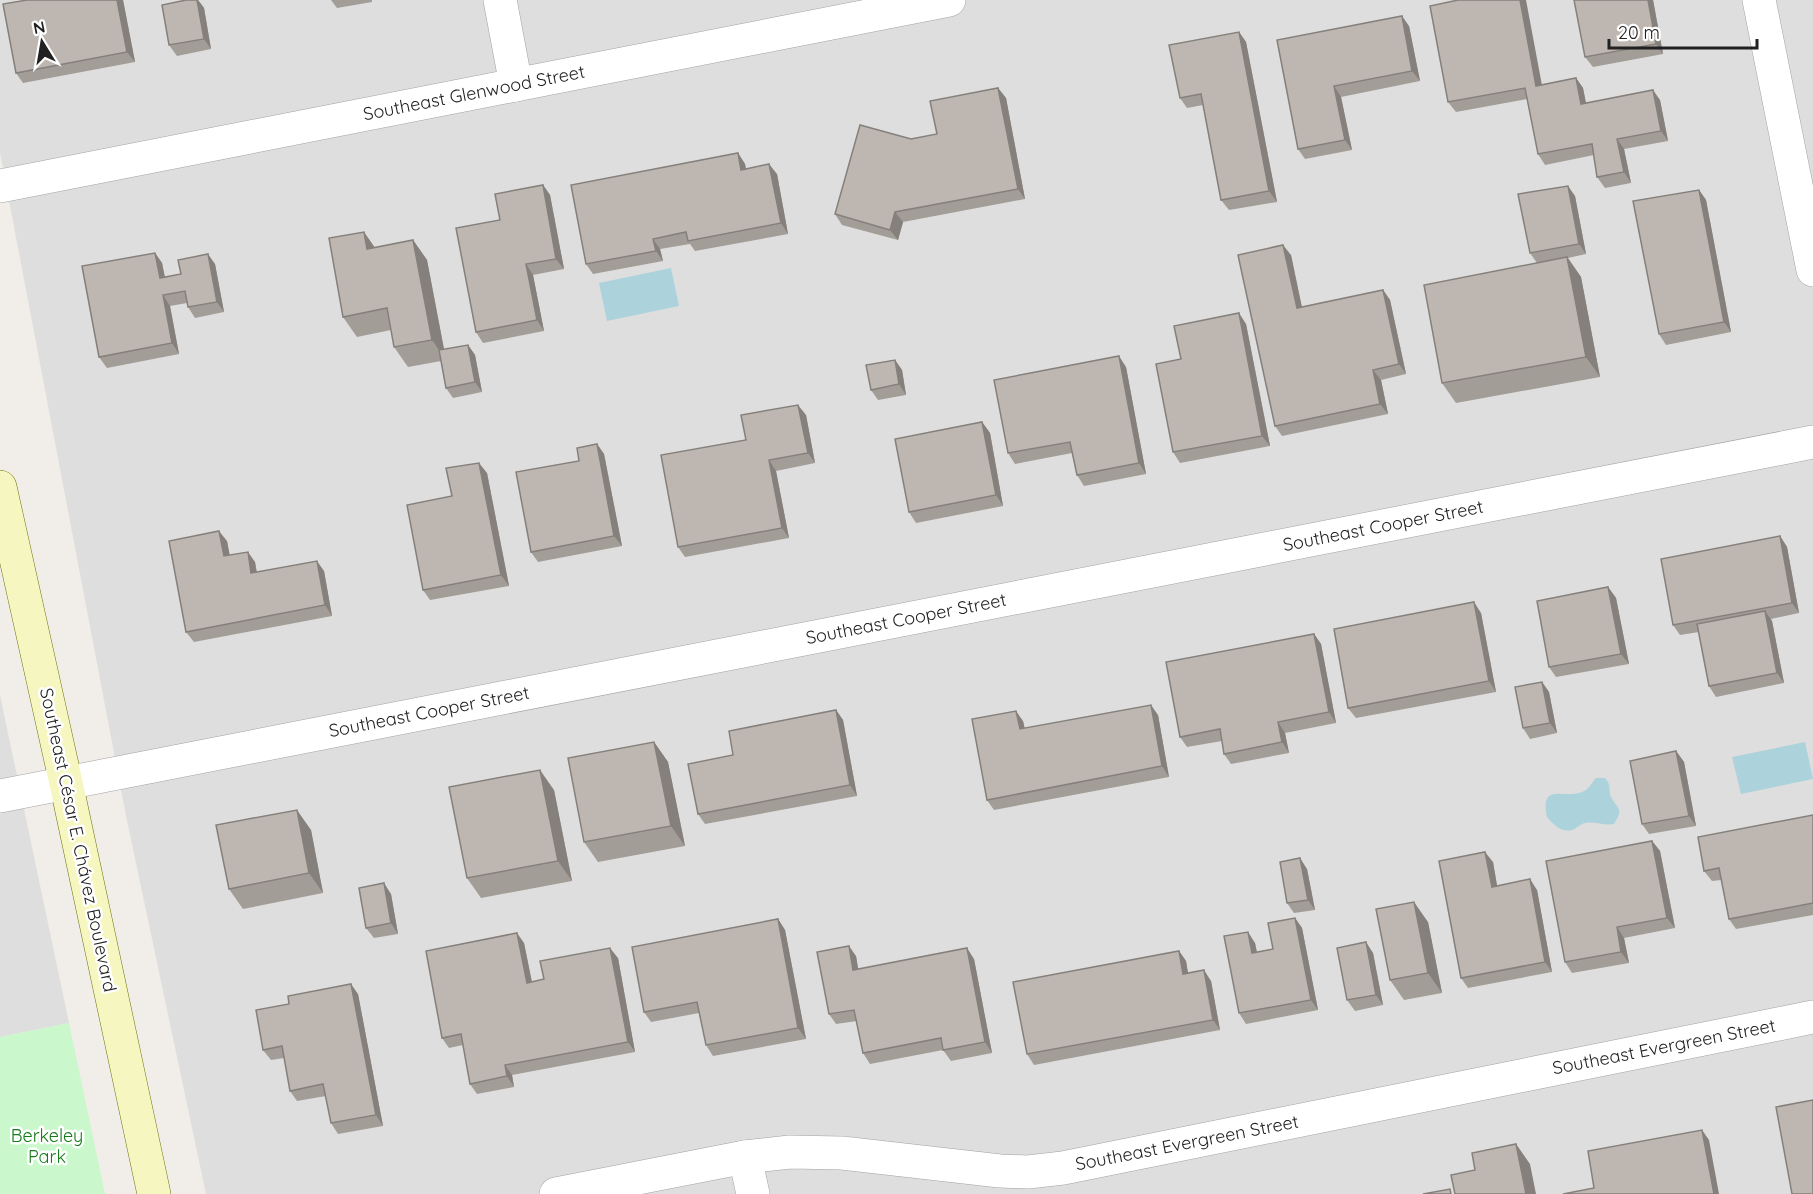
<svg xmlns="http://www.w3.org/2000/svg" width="1813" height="1194" font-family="Quicksand,sans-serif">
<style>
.residential{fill:#dfdede}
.park{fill:#caf7cb}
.water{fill:#acd3db}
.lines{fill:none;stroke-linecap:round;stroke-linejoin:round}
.street-casing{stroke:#a2a2a2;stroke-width:34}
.secondary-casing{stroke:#6d740c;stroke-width:34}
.street{stroke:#fff;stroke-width:33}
.secondary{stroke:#f6f6c1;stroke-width:33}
.wall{fill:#a39d98}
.shaded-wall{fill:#85807c}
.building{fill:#beb7b1;stroke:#85807c;stroke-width:1.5}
.labels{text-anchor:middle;stroke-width:5;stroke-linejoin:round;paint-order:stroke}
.street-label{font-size:18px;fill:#212121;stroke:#fff}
.park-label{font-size:18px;fill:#137b17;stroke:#fff}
</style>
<rect width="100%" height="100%" fill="#f1eee9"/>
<g class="residential">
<polygon points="0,0 1813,0 1813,1194 206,1194 126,816 0,153"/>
<polygon points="0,695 69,1023 0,1037"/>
</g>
<polygon class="park" points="69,1023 105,1194 0,1194 0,1037"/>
<g class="water">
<polygon points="671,268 679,306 607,321 599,283"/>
<polygon points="1805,742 1813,779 1741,794 1732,757"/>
<path d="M1596 778H1605C1612 785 1608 790 1611 797 1618 810 1624 808 1614 824 1604 826 1595 821 1585 823 1580 824 1576 829 1572 830 1561 833 1553 824 1547 817 1539 779 1568 802 1586 790 1590 787 1592 782 1596 778Z"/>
</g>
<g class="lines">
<g class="street-casing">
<g id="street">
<polyline points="500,0 516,85"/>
<polyline points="1759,0 1813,270"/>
<polyline points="0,186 949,0"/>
<polyline points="0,796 1813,442"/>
<polyline points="745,1157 753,1194"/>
<polyline points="556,1194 745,1157 790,1152 842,1153 1000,1171 1028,1172 1063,1168 1813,1017"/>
</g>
</g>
<g class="secondary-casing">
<polyline id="secondary" points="0,487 66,783 154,1194"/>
</g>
<use href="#street" class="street"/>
<use href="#secondary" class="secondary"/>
</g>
<g class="wall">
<polygon points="123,0 135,62 23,83 16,73"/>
<polygon points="186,0 198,0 204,8 211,49 177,56 169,45"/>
<polygon points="331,0 372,0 372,2 337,8"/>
<polygon points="1653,0 1663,54 1593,67 1585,57"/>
<polygon points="1409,26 1420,81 1341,97 1352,150 1305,159 1298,149 1277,40"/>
<polygon points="1239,32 1246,42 1277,202 1229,210 1221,200 1203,105 1187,108 1180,98"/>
<polygon points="1576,78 1583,88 1586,103 1660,100 1668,141 1624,149 1631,183 1605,188 1597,177 1594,155 1545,165 1538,154 1527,99 1456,112 1448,102"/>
<polygon points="998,88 1006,98 1025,199 903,222 898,240 842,225 835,214 911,139 937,134"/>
<polygon points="738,153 745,164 746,169 777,174 788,234 695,251 690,244 660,249 663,261 593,274 586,264"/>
<polygon points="543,185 550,195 564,269 533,275 544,331 483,343 476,332 500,220"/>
<polygon points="1699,190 1706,200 1731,332 1666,345 1659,334"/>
<polygon points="1575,196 1586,254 1568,258 1581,277 1600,377 1456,403 1442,383 1537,263 1530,253"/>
<polygon points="413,240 427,260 444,349 468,345 475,355 482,392 453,398 446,388 441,361 408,367 394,347 391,330 357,337 343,317 374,248"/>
<polygon points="155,253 162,263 165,277 181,274 215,264 224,312 195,318 188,307 187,303 170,306 179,354 107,368 99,357"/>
<polygon points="1291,255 1302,307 1383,290 1390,300 1406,374 1381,380 1388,414 1282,436 1275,426"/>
<polygon points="1246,324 1270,446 1180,463 1173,452 1181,359"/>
<polygon points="895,360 902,370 906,395 878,400 871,390"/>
<polygon points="1126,367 1146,474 1084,486 1077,475 1072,453 1015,464 1008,453"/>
<polygon points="806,415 815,463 776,471 789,538 685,557 678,547 746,440"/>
<polygon points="982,422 990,433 1003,506 916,523 909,512"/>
<polygon points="597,444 604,454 622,546 538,562 531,552 579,461"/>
<polygon points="487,473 509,586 430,600 423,590 452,496"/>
<polygon points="1780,536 1787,547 1799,613 1771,619 1772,621 1784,683 1716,697 1709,686 1699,632 1680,635 1673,625"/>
<polygon points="227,541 229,555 255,562 257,572 324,571 332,616 194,642 186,632"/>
<polygon points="1608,587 1616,598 1629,664 1556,677 1549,667"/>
<polygon points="1481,613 1496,692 1356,718 1348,708"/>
<polygon points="1314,634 1321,644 1336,723 1285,733 1289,753 1231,764 1224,754 1222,741 1187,747 1180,737"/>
<polygon points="1542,682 1549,692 1557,733 1530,739 1523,728"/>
<polygon points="836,710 843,720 857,796 705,824 698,814 733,755"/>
<polygon points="1158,715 1169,777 994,810 987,800 1023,721 1025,729"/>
<polygon points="654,742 668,762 685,846 598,862 584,842"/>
<polygon points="1676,751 1684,762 1696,826 1649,834 1642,824"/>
<polygon points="554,790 572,881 481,898 467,878"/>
<polygon points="1813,815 1813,915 1736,929 1729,919 1721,880 1712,881 1704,871"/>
<polygon points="311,830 323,893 243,909 229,889"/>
<polygon points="1652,841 1660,851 1675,928 1624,938 1629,963 1572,973 1565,962"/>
<polygon points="1493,862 1497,886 1537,890 1552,972 1468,988 1461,978"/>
<polygon points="1307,869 1315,910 1294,913 1287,903"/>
<polygon points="391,894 398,934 374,938 366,928"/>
<polygon points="1295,918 1302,928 1318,1010 1246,1024 1239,1013 1255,943 1257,952 1273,949"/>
<polygon points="778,919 785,930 806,1039 713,1056 706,1045 699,1013 651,1022 644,1012"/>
<polygon points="1428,922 1442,993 1404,1000 1390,980"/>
<polygon points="524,943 532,982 544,979 618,958 635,1052 512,1075 514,1087 477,1094 470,1084 463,1045 449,1048 442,1038"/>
<polygon points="1179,951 1186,961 1188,973 1211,981 1220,1030 1034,1065 1027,1054"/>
<polygon points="1373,953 1383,1005 1355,1011 1347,1000"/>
<polygon points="856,956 858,969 974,959 992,1053 951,1061 943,1050 870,1064 863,1053 857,1021 836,1024 829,1014"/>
<polygon points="358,994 383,1126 338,1134 331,1123 326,1096 297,1101 290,1091 284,1058 271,1060 263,1050"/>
</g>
<g class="shaded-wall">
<polygon points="117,0 123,0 135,62 127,52"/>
<polygon points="197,0 198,0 204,8 211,49 204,39"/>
<polygon points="1520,0 1526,0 1544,96 1536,86"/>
<polygon points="1648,0 1653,0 1663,54 1656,44"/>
<polygon points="1402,16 1409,26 1420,81 1412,71"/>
<polygon points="1239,32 1246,42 1277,202 1269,191"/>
<polygon points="1576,78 1583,88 1588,114 1581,104"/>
<polygon points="1334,86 1341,97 1352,150 1345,140"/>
<polygon points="998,88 1006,98 1025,199 1018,189"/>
<polygon points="1653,90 1660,100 1668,141 1661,131"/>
<polygon points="1617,139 1624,149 1631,183 1624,172"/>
<polygon points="738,153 745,164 748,180 741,170"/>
<polygon points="769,164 777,174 788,234 781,223"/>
<polygon points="543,185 550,195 564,269 556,259"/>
<polygon points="1568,186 1575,196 1586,254 1579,244"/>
<polygon points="1699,190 1706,200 1731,332 1724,322"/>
<polygon points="895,212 903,222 898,240 890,230"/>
<polygon points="364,232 378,252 367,249"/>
<polygon points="653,239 660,249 663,261 656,251"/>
<polygon points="413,240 427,260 446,360 432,340"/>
<polygon points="1283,245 1291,255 1304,318 1297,308"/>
<polygon points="155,253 162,263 167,289 160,278"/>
<polygon points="208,254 215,264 224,312 217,302"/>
<polygon points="1567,257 1581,277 1600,377 1586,357"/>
<polygon points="526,264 533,275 544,331 537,320"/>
<polygon points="1383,290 1390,300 1406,374 1399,364"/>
<polygon points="163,295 170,306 179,354 172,343"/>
<polygon points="1239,313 1246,324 1270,446 1262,436"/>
<polygon points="468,345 475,355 482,392 475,382"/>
<polygon points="1119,356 1126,367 1146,474 1139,463"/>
<polygon points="895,360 902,370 906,395 899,384"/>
<polygon points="1373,370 1381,380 1388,414 1380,404"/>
<polygon points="798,405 806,415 815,463 808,453"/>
<polygon points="982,422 990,433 1003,506 996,495"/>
<polygon points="597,444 604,454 622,546 614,536"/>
<polygon points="769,460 776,471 789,538 782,528"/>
<polygon points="479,463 487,473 509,586 501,575"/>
<polygon points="219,531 227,541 232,566 224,556"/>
<polygon points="1780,536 1787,547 1799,613 1792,603"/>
<polygon points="248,552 255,562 258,583 251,573"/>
<polygon points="317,561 324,571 332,616 325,605"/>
<polygon points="1608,587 1616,598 1629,664 1621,654"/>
<polygon points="1474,602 1481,613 1496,692 1489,681"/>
<polygon points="1765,611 1772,621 1784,683 1777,673"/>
<polygon points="1314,634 1321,644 1336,723 1329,712"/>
<polygon points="1542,682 1549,692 1557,733 1550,723"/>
<polygon points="1151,705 1158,715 1169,777 1162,766"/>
<polygon points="836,710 843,720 857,796 850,785"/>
<polygon points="1016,711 1023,721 1027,740 1020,729"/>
<polygon points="1278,722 1285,733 1289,753 1282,742"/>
<polygon points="654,742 668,762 685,846 671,826"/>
<polygon points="1676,751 1684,762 1696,826 1689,816"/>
<polygon points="540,770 554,790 572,881 558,861"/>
<polygon points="297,810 311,830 323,893 309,873"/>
<polygon points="1652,841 1660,851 1675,928 1667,918"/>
<polygon points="1485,852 1493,862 1499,897 1492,887"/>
<polygon points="1300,858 1307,869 1315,910 1308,900"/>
<polygon points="1530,879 1537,890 1552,972 1545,962"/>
<polygon points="384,883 391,894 398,934 391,923"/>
<polygon points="1414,902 1428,922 1442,993 1428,973"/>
<polygon points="1295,918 1302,928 1318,1010 1311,1000"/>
<polygon points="778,919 785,930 806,1039 798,1028"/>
<polygon points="1617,927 1624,938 1629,963 1621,952"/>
<polygon points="1248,932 1255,943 1259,964 1252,953"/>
<polygon points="517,933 524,943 534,993 527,983"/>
<polygon points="1366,942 1373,953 1383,1005 1376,995"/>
<polygon points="849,946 856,956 860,980 853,970"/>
<polygon points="610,948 618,958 635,1052 628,1042"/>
<polygon points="967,948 974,959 992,1053 985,1042"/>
<polygon points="1179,951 1186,961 1190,985 1183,974"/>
<polygon points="1204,970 1211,981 1220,1030 1213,1020"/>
<polygon points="351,984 358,994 383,1126 376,1115"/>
<polygon points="505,1065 512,1075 514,1087 507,1076"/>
<polygon points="1702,1130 1709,1140 1719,1194 1714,1194"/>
<polygon points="1516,1144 1530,1164 1536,1194 1526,1194"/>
</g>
<g class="building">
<polygon points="27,0 117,0 127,52 16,73 3,4"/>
<polygon points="186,0 197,0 204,39 169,45 162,5"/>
<polygon points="1458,0 1520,0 1536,86 1576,78 1581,104 1653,90 1661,131 1617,139 1624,172 1597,177 1592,144 1538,154 1525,88 1448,102 1430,6"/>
<polygon points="1574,0 1648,0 1656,44 1585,57"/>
<polygon points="1402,16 1412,71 1334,86 1345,140 1298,149 1277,40"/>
<polygon points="1239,32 1269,191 1221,200 1201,94 1180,98 1169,45"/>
<polygon points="998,88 1018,189 895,212 890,230 835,214 860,125 911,139 937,134 930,101"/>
<polygon points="738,153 741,170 769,164 781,223 688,241 686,232 653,239 656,251 586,264 571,185"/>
<polygon points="543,185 556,259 526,264 537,320 476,332 456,228 500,220 495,194"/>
<polygon points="1568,186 1579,244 1530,253 1518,194"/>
<polygon points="1699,190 1724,322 1659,334 1633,201"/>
<polygon points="364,232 367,249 413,240 432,340 394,347 387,308 343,317 329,238"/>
<polygon points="1283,245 1297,308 1383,290 1399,364 1373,370 1380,404 1275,426 1238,255"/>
<polygon points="155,253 160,278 181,274 178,260 208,254 217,302 188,307 185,291 163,295 172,343 99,357 82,266"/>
<polygon points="1567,257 1586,357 1442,383 1424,285"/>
<polygon points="1239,313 1262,436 1173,452 1156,364 1181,359 1174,326"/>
<polygon points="468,345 475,382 446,388 439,350"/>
<polygon points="1119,356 1139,463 1077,475 1070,442 1008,453 994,380"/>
<polygon points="895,360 899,384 871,390 866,365"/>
<polygon points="798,405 808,453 769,460 782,528 678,547 661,455 746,440 741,415"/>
<polygon points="982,422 996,495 909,512 895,439"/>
<polygon points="597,444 614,536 531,552 516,472 579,461 577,448"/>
<polygon points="479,463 501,575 423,590 407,505 452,496 446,468"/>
<polygon points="219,531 224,556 248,552 251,573 317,561 325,605 186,632 169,541"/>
<polygon points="1780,536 1792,603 1673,625 1661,559"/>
<polygon points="1608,587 1621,654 1549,667 1537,601"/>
<polygon points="1474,602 1489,681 1348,708 1334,629"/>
<polygon points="1765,611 1777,673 1709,686 1697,624"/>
<polygon points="1314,634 1329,712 1278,722 1282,742 1224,754 1220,729 1180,737 1166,662"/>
<polygon points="1542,682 1550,723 1523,728 1515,687"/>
<polygon points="1151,705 1162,766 987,800 972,719 1016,711 1020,729"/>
<polygon points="836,710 850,785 698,814 688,764 733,755 729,731"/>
<polygon points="654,742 671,826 584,842 568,758"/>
<polygon points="1676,751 1689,816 1642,824 1630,761"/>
<polygon points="540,770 558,861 467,878 449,787"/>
<polygon points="297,810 309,873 229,889 216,825"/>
<polygon points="1813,815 1813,903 1729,919 1719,868 1704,871 1698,837"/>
<polygon points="1652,841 1667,918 1617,927 1621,952 1565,962 1546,861"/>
<polygon points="1485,852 1492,887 1530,879 1545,962 1461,978 1439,861"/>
<polygon points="1300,858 1308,900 1287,903 1280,862"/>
<polygon points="384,883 391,923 366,928 359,888"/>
<polygon points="1414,902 1428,973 1390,980 1376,909"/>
<polygon points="1295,918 1311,1000 1239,1013 1224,936 1248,932 1252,953 1273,949 1268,923"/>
<polygon points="778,919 798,1028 706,1045 697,1002 644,1012 632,947"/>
<polygon points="517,933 527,983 544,979 540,961 610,948 628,1042 505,1065 507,1076 470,1084 461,1034 442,1038 426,951"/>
<polygon points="1366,942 1376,995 1347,1000 1337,948"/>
<polygon points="849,946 853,970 967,948 985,1042 943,1050 941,1038 863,1053 854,1010 829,1014 817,952"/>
<polygon points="1179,951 1183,974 1204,970 1213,1020 1027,1054 1013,982"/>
<polygon points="351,984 376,1115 331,1123 323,1084 290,1091 282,1046 263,1050 256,1010 289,1004 288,996"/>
<polygon points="1813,1100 1813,1194 1792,1194 1776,1107"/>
<polygon points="1702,1130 1714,1194 1563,1194 1594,1188 1588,1151"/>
<polygon points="1516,1144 1526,1194 1455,1194 1451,1175 1475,1170 1472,1153"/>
<polygon points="1450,1189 1451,1194 1423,1194"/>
</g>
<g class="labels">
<g class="street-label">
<text transform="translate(474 93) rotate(-11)" y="6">Southeast Glenwood Street</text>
<text transform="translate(1383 526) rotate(-11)" y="6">Southeast Cooper Street</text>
<text transform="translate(906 619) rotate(-11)" y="6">Southeast Cooper Street</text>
<text transform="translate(429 712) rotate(-11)" y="6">Southeast Cooper Street</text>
<text transform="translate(78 840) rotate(78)" y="6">Southeast César E. Chávez Boulevard</text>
<text transform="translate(1664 1047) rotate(-11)" y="6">Southeast Evergreen Street</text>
<text transform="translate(1187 1143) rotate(-11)" y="6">Southeast Evergreen Street</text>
</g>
<g class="park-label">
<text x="47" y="1142">Berkeley<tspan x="47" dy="21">Park</tspan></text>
</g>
</g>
<g transform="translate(42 42) rotate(349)" stroke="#ffffff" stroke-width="4.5" paint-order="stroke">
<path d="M0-4.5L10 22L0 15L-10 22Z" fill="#212121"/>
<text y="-9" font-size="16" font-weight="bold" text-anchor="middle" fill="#212121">N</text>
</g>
<path d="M1609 39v9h148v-9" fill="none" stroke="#212121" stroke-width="3"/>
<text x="1618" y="39" font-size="18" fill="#212121" stroke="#ffffff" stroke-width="4.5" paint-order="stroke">20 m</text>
</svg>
